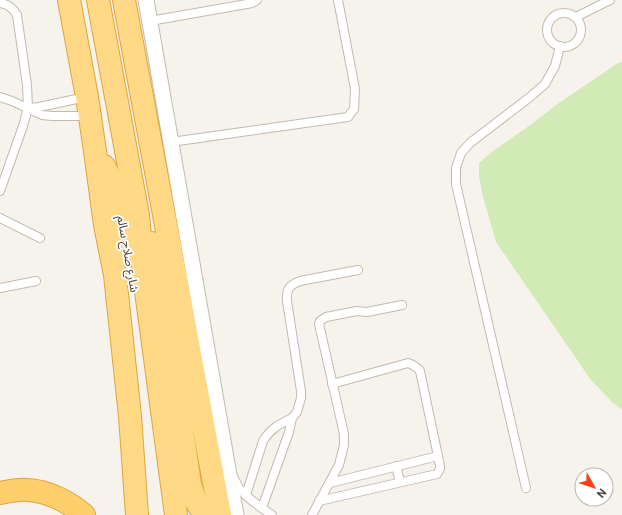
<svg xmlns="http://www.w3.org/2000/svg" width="622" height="515" font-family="Roboto,'Noto Sans Arabic',sans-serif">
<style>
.green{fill:#d2eab5}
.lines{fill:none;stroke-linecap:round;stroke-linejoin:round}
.service-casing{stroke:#c2bbae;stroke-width:10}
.minor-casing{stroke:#c2bbae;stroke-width:17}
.trunk-casing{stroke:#e0a43c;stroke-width:24}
.motorway-casing{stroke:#e0a43c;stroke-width:24}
.service{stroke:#fff;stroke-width:8}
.minor{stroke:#fff;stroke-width:15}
.trunk{stroke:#ffd985;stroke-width:22}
.motorway{stroke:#ffcf6e;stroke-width:22}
.labels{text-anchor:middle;stroke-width:3.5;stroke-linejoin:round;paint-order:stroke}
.street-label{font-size:12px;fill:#4b4439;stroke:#fff}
</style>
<rect width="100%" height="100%" fill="#f6f3ec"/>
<polygon class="green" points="622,62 622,409 613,403 591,380 496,242 483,197 479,176 479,163 493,151 529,126 556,105 618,63"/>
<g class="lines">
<g class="service-casing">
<g id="service">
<path d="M0 3C8 4 13 8 17 15L27 85 28 108 23 126 0 191"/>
<circle cx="564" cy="30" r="17"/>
<polyline points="576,17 610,0"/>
<polyline points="150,21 252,3 257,0"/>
<polyline points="0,97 12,101 42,115 52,116 89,116"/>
<polyline points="29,108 39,107 86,97"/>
<polyline points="171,142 348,117 354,109 355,89 338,0"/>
<polyline points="0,218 40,238"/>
<polyline points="0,288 36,281"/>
<polyline points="396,466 400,482"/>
<path d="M233 477C235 480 237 484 239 488 248 499 260 507 272 515"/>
<polyline points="330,483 438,456"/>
<polyline points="526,488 456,184 456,168 461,153 470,143 530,97 545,84 555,66 560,46"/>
<path d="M246 495 263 441C271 428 280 424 292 418"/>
<path d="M319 501 437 474 440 469V466L438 456 420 371C417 367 414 365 408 363L332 384"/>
<path d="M262 508 289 432 292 418 297 412 301 398V391L287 301C286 290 289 285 300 281L358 270"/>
<polyline points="312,515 339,465 344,445 344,434 319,324 320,321 326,317 357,311 367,312 402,305"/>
</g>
</g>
<g class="minor-casing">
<polyline id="minor" points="146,0 236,515"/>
</g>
<g class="trunk-casing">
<g id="trunk">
<polyline points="69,0 87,97 95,151 105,225 115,275 130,416 137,515"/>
<polyline points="98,0 138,215 143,269 176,515"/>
<polyline points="124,0 220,515"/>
<path d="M104 166C119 192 123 223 129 252"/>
<polyline points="152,243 158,266 190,484 195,500 205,515"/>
</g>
</g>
<g class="motorway-casing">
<path id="motorway" d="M0 493C9 491 18 489 28 490 48 491 69 502 84 515"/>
</g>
<use href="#service" class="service"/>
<use href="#minor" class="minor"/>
<use href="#trunk" class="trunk"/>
<use href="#motorway" class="motorway"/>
</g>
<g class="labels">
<g class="street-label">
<text transform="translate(128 254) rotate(80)" y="4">شارع صلاح سالم</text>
</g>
</g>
<g transform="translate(594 487) rotate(129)"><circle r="19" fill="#ffffff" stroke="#b7b4b0"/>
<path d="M0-3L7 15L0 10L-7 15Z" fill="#fc3f1d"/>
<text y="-6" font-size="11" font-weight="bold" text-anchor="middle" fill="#4b4439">N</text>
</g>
</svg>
